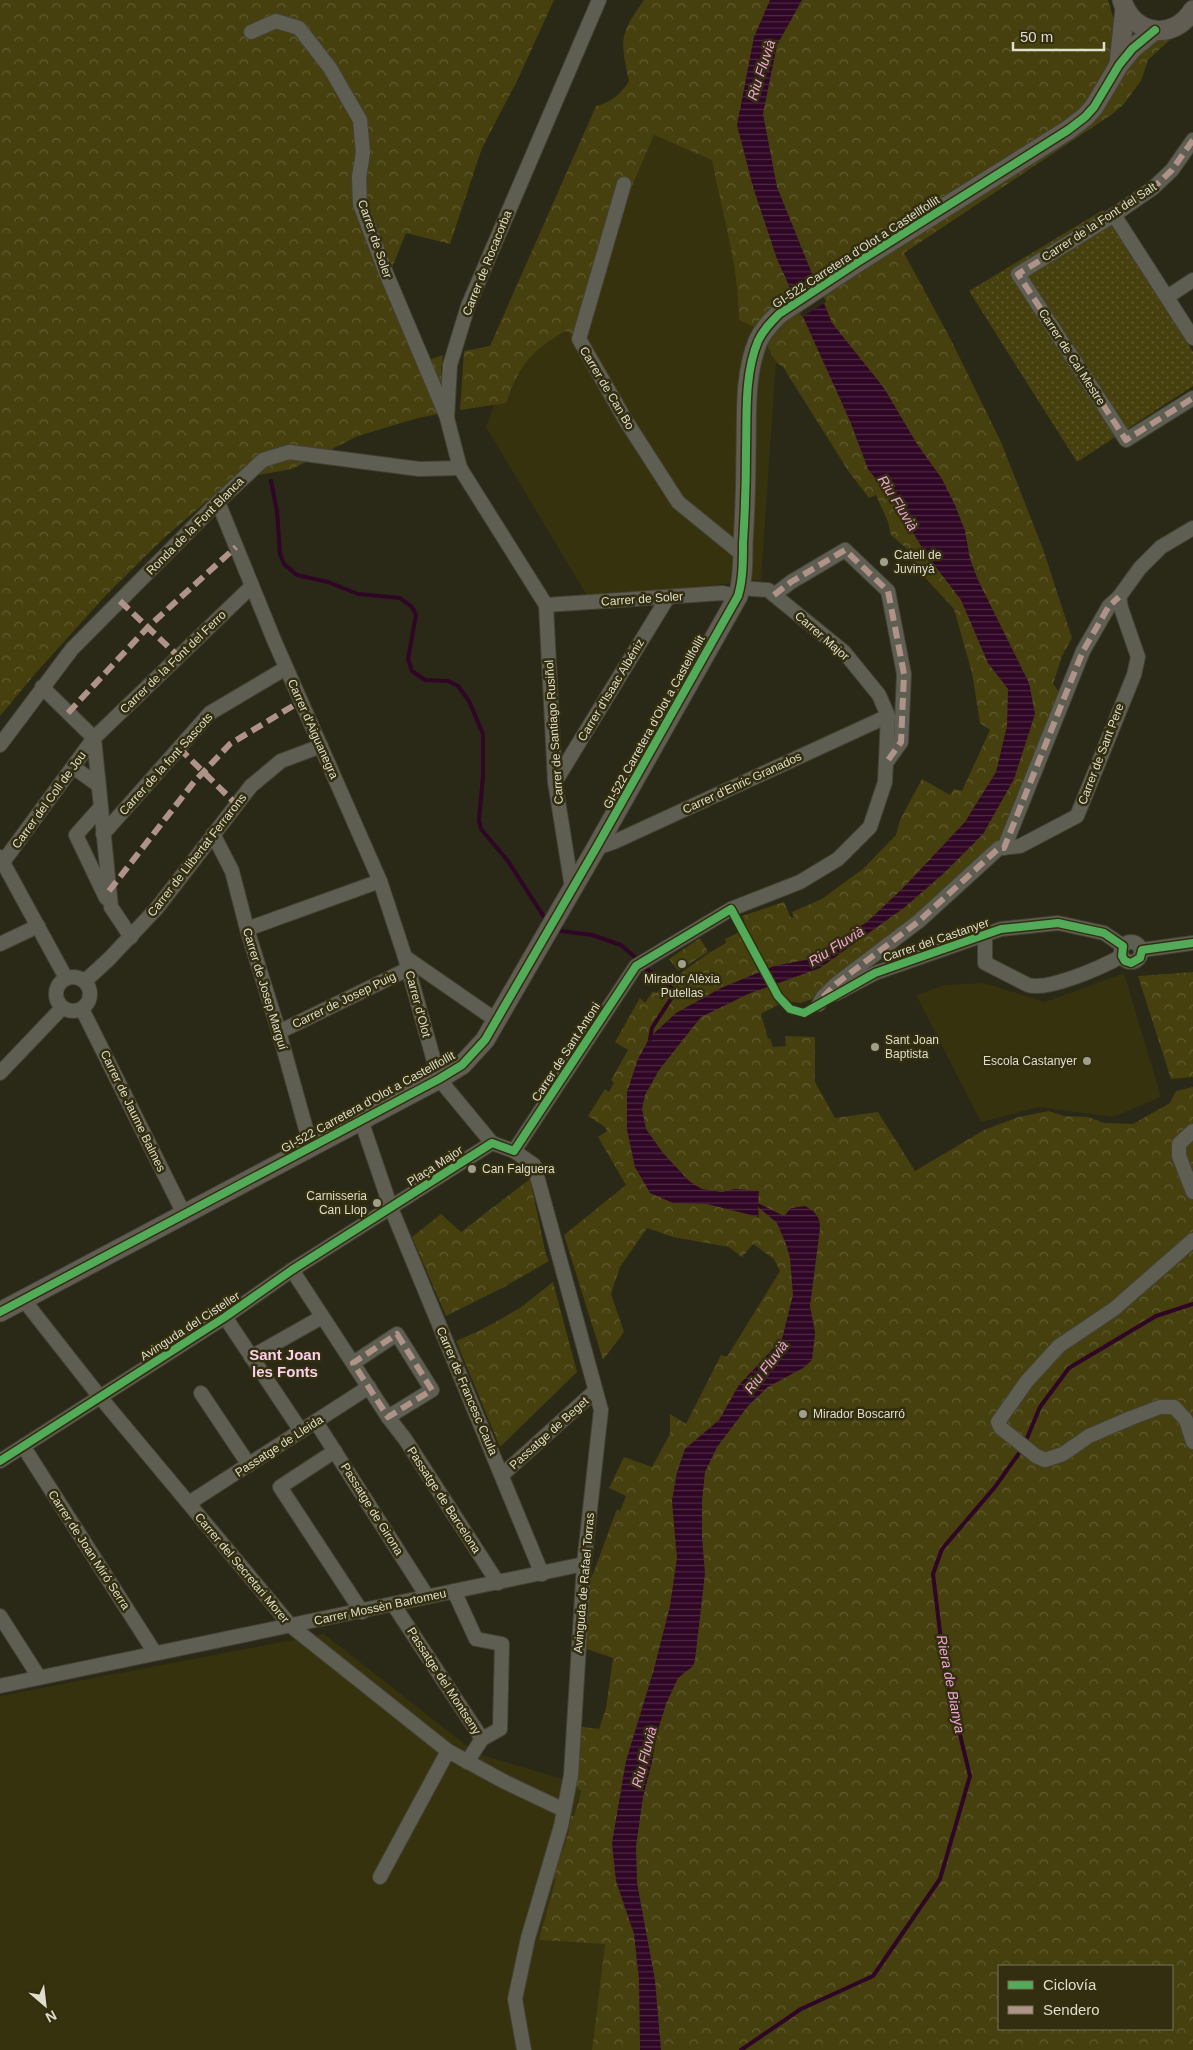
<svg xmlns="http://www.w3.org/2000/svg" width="1193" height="2050" font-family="Helvetica,sans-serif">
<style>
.built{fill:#36320d}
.grass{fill:url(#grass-dots)}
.forest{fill:url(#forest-crowns);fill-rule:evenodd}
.water{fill:url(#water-rules)}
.pier{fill:#2a2817}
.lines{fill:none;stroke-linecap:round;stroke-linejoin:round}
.stream{stroke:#2f0625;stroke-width:4}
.street-casing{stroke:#444235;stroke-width:16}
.secondary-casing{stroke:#444235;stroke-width:21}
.street{stroke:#5f5e52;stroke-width:14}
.secondary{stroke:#615d53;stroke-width:19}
.quiet{stroke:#af9288;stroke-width:6;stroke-dasharray:12 6;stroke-linecap:butt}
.cycleway-casing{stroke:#322e0f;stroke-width:11}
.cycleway{stroke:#51ab58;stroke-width:8}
.poi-dot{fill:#a09e8d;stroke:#322e0f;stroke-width:2}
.labels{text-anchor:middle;stroke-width:5;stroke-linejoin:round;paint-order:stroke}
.street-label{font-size:12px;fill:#dfdecc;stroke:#322e0f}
.poi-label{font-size:12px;fill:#dfdecc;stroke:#322e0f;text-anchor:start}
.water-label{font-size:14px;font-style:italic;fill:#f2a3d9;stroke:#322e0f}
.quarter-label{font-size:15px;font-weight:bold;fill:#fbd0ec;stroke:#322e0f}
</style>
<defs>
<pattern id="grass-dots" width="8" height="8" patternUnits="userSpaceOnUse" patternTransform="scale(1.25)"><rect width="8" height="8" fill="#46400f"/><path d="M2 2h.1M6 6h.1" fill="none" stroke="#605b31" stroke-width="1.8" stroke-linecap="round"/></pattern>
<pattern id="forest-crowns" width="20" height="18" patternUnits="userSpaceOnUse" patternTransform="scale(1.25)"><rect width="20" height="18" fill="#46400f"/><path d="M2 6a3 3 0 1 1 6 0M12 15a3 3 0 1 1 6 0" fill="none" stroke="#605b31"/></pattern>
<pattern id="water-rules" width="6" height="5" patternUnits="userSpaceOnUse" patternTransform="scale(1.25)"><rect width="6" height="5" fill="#2f0625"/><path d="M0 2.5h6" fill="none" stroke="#4d2a43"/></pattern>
</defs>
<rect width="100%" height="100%" fill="#2a2817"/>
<g class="built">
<polygon points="658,125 713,152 749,310 776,362 761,580 589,599 486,427 502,383 543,336 578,311"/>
<polygon points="1124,973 1161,1097 1113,1117 1039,1107 981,1122 916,995 945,985 984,983 1045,1002"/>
<polygon points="324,1634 476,1753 582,1785 540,1940 605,1944 592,2050 0,2050 0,1696"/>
</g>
<polygon class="grass" points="1103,210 1193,352 1193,386 1077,462 969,291"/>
<g class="forest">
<polygon points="0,0 554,0 518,79 482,148 450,244 406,233 391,270 431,359 443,355 441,370 443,413 418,418 358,436 292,469 258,475 207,501 164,538 107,594 34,675 0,716"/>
<path d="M644 0H1108L1113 17 1133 36 1157 41 1175 35 1148 60 1141 81 1123 105 1111 115 904 253 951 340 1001 442 1043 549 1072 638 1062 656 1053 684 1059 692 1058 693 1059 697 1007 829 993 849 920 918 815 998 801 1003 785 1001 761 1014 768 1039 770 1038 773 1047 786 1046 785 1036 815 1037V1082L835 1118 878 1112 915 1171 984 1130 1019 1117 1049 1111 1064 1116 1088 1117 1104 1123 1133 1124 1170 1103 1176 1091 1193 1087V2050H592L605 1944 539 1940 556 1879 552 1878C559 1857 570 1838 571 1816H574L581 1791 576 1786 574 1787 577 1726 599 1729 606 1708 613 1658 583 1648 588 1583 593 1574 617 1509 620 1511 626 1496 609 1488 624 1457 652 1467 670 1434V1414L686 1424 721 1355 727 1357 780 1271 774 1259 753 1244 742 1257 729 1247 673 1237 647 1228 620 1267 611 1294 624 1332 603 1360 564 1235 626 1185 598 1137 607 1131 605 1127 588 1116 605 1089 609 1092 614 1083 611 1080 628 1050 615 1042 640 998 645 1003 653 991 656 993C679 975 700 957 726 943L725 939 739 932 749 933 742 916 784 902 791 918 794 917 792 912 822 899 864 868 896 835 900 820 922 779 950 795 954 789 962 791 990 730 980 723 972 673 954 609 918 570 907 549 891 535 888 522 876 495 869 498 849 472 783 367 776 362 760 332 757 328 739 320C739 266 722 213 712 160L654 135 605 249 579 339 567 331 563 332C529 353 519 366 506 403L460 410 464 351 490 346 596 106C610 103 622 93 629 81 620 40 619 35 644 0ZM999 1966H1172V2029H999Z"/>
<polygon points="700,938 708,952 678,971 669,959"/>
<polygon points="1193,972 1193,1077 1171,1079 1138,976"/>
<polygon points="530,1179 546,1255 549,1261 506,1286 446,1316 412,1237 441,1214 461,1232"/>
<polygon points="553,1282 577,1372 500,1447 456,1341 481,1330 520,1308"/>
</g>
<path class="water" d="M770 0H802L777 45 763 114 777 187 832 323 884 388 917 444 942 479 955 505 965 531 970 559 978 580 1029 683 1035 714 1014 779 983 834 943 874 905 907 820 968 748 994 701 1017 659 1070 645 1095 642 1109 646 1129 663 1153 689 1181 702 1189 722 1192 735 1189 759 1191 758 1203 784 1216 791 1208 805 1206C815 1211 820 1217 820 1228L810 1306 815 1333 812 1360 803 1368 768 1387 748 1406 717 1447 705 1472 702 1501V1537L705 1573 695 1660 693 1666 678 1678 666 1704 657 1733 652 1762 643 1797 636 1846 637 1883 655 1980 661 2050H640L639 1979 634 1934 616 1881 612 1843 626 1761 654 1669 670 1606 677 1558 672 1501 677 1472 685 1449 719 1420 739 1385 782 1339 793 1295 790 1258 786 1244 777 1223 758 1207 759 1217 707 1204 673 1203 650 1193 635 1167 627 1130V1092L638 1059 650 1037 676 1013 721 988 774 966 805 960 867 922 902 889 965 822 996 772 1007 726 1008 689 988 663 961 600 926 554 894 502 868 469 850 421 777 259 753 187 737 125 754 37Z"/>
<polygon class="pier" points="817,281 826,302 802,317 792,297"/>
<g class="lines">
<g class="stream">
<polyline points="271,481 277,511 280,554 284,564 297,575 328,582 358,594 400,598 412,607 416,615 408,659 412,671 425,680 448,681 458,686 469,701 483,734 483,777 479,820 481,829 508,861 546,920"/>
<polyline points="561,931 592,935 621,945 637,959"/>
<polyline points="644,967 676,991 652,1028 650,1039"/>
<polyline points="1025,1443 1040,1407 1069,1368 1156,1316 1193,1304"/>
<polyline points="741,2050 801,2009 873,1976 940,1879 970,1776 945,1673 933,1574 942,1549 995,1487 1022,1449"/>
</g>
<g class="street-casing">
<g id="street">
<polyline points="251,32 276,21 299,28 330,68 360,120 363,153 359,177 360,204 386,273 446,415"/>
<polyline points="1193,140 1172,170 1153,188 1114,215 1018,274 1126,440 1193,398"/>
<polyline points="624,184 579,339 626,421 678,502 743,555"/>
<polyline points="1114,215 1193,338"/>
<polyline points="1167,297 1193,280"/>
<polyline points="218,502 274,640 380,881 405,957 439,1079 492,1143 514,1151 534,1165 601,1410 584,1564 571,1775 561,1826 528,1938 515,1999 524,2050"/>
<polyline points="774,595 791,582 845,550 888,591 904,674 901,742 886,763"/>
<polyline points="546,605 722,593 738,596"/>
<polyline points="42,687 94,738 111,907 131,937"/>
<polyline points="0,745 72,649 218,502 263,460 289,452 419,469 460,468"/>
<polyline points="73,767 97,784"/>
<polyline points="555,782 668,597"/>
<polyline points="100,808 76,835 106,898"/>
<polyline points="103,834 210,713 286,668"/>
<polyline points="213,834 232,871 247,929 279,1032 311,1147"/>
<polyline points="596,848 614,842 888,716"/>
<polyline points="1004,848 1083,651 1109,606 1119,597 1140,568 1161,547 1193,528"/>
<polyline points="0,857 66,978"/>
<polyline points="3,862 94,738 252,586"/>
<polyline points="572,888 555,782 546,605 460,468 447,418 450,365 468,306 599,0"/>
<polyline points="247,929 380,881"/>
<path d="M985 935V963L1028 985C1049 991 1102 967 1122 956"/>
<circle cx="1131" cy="952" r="10"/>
<polyline points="0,944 38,926"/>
<polyline points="1142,950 1193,943"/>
<polyline points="405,957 496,1020"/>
<circle cx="73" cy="994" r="17"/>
<polyline points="85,981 109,959 157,908 251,786 281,761 321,746"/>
<polyline points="835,994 875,973 1001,929 1058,923 1104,933 1123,946"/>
<polyline points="819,1004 823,997 836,984 919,921 999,848 1020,846 1077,816 1134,675 1138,657 1121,608 1119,597"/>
<polyline points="82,1009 184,1214"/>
<polyline points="279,1032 408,969"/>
<polyline points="0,1073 62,1008"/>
<polyline points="361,1120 391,1208 542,1574"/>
<polyline points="1193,1131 1179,1144 1179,1156 1193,1192"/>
<polyline points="514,1151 636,966 731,909 800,882 838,859 870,827 885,782 888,716 879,695 844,652 768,590 740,588"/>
<polyline points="1193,1240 1114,1309 1059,1346 1027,1381 998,1422 1001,1428 1036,1456 1045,1460 1063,1454 1089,1436 1131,1418 1160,1407 1174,1407 1186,1420 1193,1442"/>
<polyline points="292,1270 388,1417 432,1390 397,1334 353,1363"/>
<polyline points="23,1299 100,1397 291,1626 448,1751 505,1782 564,1810"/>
<polyline points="225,1317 301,1431"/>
<polyline points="251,1357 322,1317"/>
<polyline points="201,1393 249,1465"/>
<polyline points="388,1417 405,1439 498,1583"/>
<polyline points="316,1422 427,1596"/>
<polyline points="23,1446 155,1653"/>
<polyline points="335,1451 280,1487 362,1612"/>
<polyline points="0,1461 225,1317 292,1270 492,1143"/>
<polyline points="502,1475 595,1391"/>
<polyline points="189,1503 369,1387"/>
<polyline points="393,1604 482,1739 500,1729 502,1644 476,1639 454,1591"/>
<polyline points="0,1616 39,1677"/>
<polyline points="0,1686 584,1564"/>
<polyline points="467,1762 482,1739"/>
<polyline points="380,1877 448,1751"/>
</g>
</g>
<g class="secondary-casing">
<g id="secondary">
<path d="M1122 0C1132 35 1173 42 1193 10"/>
<polyline points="1119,64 1125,8"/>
<path d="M0 1312 439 1079 462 1065 485 1040 596 848 738 596C743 580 743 560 743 543 745 512 746 482 746 451 747 415 744 375 758 341 763 330 771 322 779 314L858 262 1068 130 1085 117 1094 107 1119 65 1132 49 1155 30"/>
</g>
</g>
<use href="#street" class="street"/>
<use href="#secondary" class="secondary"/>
<g class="quiet">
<polyline points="1193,140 1172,170 1153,188 1114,215 1018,274 1126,440 1193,398"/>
<polyline points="774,595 791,582 845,550 888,591 904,674 901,742 886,763"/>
<polyline points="120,601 178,656"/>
<polyline points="68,713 148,627 236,547"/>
<polyline points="179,748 237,805"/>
<polyline points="109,891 194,782 230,744 301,701"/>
<polyline points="823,997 836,984 919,921 999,848 1004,848 1083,651 1109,606 1119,597"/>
<polygon points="397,1334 432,1390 388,1417 353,1363"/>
</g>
<g class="cycleway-casing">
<g id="cycleway">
<path d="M0 1312 439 1079 462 1065 485 1040 596 848 738 596C743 580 743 560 743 543 745 512 746 482 746 451 747 415 744 375 758 341 763 330 771 322 779 314L858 262 1068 130 1085 117 1094 107 1119 65 1132 49 1155 30"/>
<polyline points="0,1461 225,1317 292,1270 492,1143 514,1151 636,966 731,909 778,996 790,1009 804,1013 875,973 1001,929 1058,923 1104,933 1123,946 1122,956 1125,961 1131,963 1140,958 1142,950 1193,943"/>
</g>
</g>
<use href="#cycleway" class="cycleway"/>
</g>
<g class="poi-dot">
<circle cx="884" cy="562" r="5"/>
<circle cx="682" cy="964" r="5"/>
<circle cx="875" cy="1047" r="5"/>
<circle cx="1087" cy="1061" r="5"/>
<circle cx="472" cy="1169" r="5"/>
<circle cx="377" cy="1203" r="5"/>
<circle cx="803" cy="1414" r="5"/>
</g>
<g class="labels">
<g class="street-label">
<text transform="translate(1099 222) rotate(-33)" y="4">Carrer de la Font del Salt</text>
<text transform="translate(375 239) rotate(71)" y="4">Carrer de Soler</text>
<text transform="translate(856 252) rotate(-33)" y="4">GI-522 Carretera d'Olot a Castellfollit</text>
<text transform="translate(487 263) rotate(-68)" y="4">Carrer de Rocacorba</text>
<text transform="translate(1072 357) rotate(57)" y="4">Carrer de Cal Mestre</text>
<text transform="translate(607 388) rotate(59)" y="4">Carrer de Can Bo</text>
<text transform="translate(195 526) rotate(-45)" y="4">Ronda de la Font Blanca</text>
<text transform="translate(642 599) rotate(-4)" y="4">Carrer de Soler</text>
<text transform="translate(822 636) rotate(41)" y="4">Carrer Major</text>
<text transform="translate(173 662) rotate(-44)" y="4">Carrer de la Font del Ferro</text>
<text transform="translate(611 690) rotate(-59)" y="4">Carrer d'Isaac Albéniz</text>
<text transform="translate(654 722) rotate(-61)" y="4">GI-522 Carretera d'Olot a Castellfollit</text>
<text transform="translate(313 729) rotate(66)" y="4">Carrer d'Aiguanegra</text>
<text transform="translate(554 732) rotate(-94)" y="4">Carrer de Santiago Rusiñol</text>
<text transform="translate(1101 754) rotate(-69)" y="4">Carrer de Sant Pere</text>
<text transform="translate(166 764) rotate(-48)" y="4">Carrer de la font Sascots</text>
<text transform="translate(742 783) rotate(-25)" y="4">Carrer d'Enric Granados</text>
<text transform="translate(49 800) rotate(-54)" y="4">Carrer del Coll de Jou</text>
<text transform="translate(197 855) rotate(-52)" y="4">Carrer de Llibertat Ferrarons</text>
<text transform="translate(936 940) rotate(-19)" y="4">Carrer del Castanyer</text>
<text transform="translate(265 989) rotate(73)" y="4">Carrer de Josep Marguí</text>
<text transform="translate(344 1000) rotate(-26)" y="4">Carrer de Josep Puig</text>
<text transform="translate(418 1004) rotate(75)" y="4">Carrer d'Olot</text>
<text transform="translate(566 1052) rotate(-57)" y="4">Carrer de Sant Antoni</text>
<text transform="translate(368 1102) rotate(-29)" y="4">GI-522 Carretera d'Olot a Castellfollit</text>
<text transform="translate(133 1111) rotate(64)" y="4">Carrer de Jaume Balmes</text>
<text transform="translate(435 1166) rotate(-33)" y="4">Plaça Major</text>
<text transform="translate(190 1326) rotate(-33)" y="4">Avinguda del Cisteller</text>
<text transform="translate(467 1391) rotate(67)" y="4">Carrer de Francesc Caula</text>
<text transform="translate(549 1433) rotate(-42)" y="4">Passatge de Beget</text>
<text transform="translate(279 1446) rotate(-33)" y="4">Passatge de Lleida</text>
<text transform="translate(444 1500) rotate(57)" y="4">Passatge de Barcelona</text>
<text transform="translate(372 1509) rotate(58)" y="4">Passatge de Girona</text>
<text transform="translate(89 1550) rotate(57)" y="4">Carrer de Joan Miró Serra</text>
<text transform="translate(242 1568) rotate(50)" y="4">Carrer del Secretari Morer</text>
<text transform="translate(584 1583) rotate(-85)" y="4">Avinguda de Rafael Torras</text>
<text transform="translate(380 1607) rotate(-12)" y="4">Carrer Mossèn Bartomeu</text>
<text transform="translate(444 1681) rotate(57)" y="4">Passatge del Montseny</text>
</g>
<g class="poi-label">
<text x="894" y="559">Catell de<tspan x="894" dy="14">Juvinyà</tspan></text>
<text x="682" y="983" text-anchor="middle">Mirador Alèxia<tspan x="682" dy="14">Putellas</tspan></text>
<text x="885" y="1044">Sant Joan<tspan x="885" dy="14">Baptista</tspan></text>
<text x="1077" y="1065" text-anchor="end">Escola Castanyer</text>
<text x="482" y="1173">Can Falguera</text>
<text x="367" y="1200" text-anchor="end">Carnisseria<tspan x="367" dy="14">Can Llop</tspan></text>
<text x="813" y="1418">Mirador Boscarró</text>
</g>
<g class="water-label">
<text transform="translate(761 70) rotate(-72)" y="5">Riu Fluvià</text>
<text transform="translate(898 503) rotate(58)" y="5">Riu Fluvià</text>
<text transform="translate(836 946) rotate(-32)" y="5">Riu Fluvià</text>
<text transform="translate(766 1367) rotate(-53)" y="5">Riu Fluvià</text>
<text transform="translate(951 1684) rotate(79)" y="5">Riera de Bianya</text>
<text transform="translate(644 1757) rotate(-75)" y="5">Riu Fluvià</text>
</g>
<g class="quarter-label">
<text x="285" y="1360">Sant Joan<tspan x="285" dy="17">les Fonts</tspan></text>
</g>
</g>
<rect x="998" y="1965" width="175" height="65" fill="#322e0f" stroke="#77745b"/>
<rect x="1008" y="1981" width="25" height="8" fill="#51ab58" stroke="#77745b"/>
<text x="1043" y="1990" font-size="15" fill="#dfdecc">Ciclovía</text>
<rect x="1008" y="2006" width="25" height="8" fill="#af9288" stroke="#77745b"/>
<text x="1043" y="2015" font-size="15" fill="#dfdecc">Sendero</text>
<g transform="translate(45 2005) rotate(152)" stroke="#322e0f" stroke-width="4" paint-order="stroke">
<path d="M0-4L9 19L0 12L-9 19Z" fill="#dfdecc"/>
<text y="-8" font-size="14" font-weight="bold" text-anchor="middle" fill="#dfdecc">N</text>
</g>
<path d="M1013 42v8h91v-8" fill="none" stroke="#dfdecc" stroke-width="2.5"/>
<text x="1020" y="42" font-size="15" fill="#dfdecc" stroke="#322e0f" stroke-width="4" paint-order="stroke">50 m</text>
</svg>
